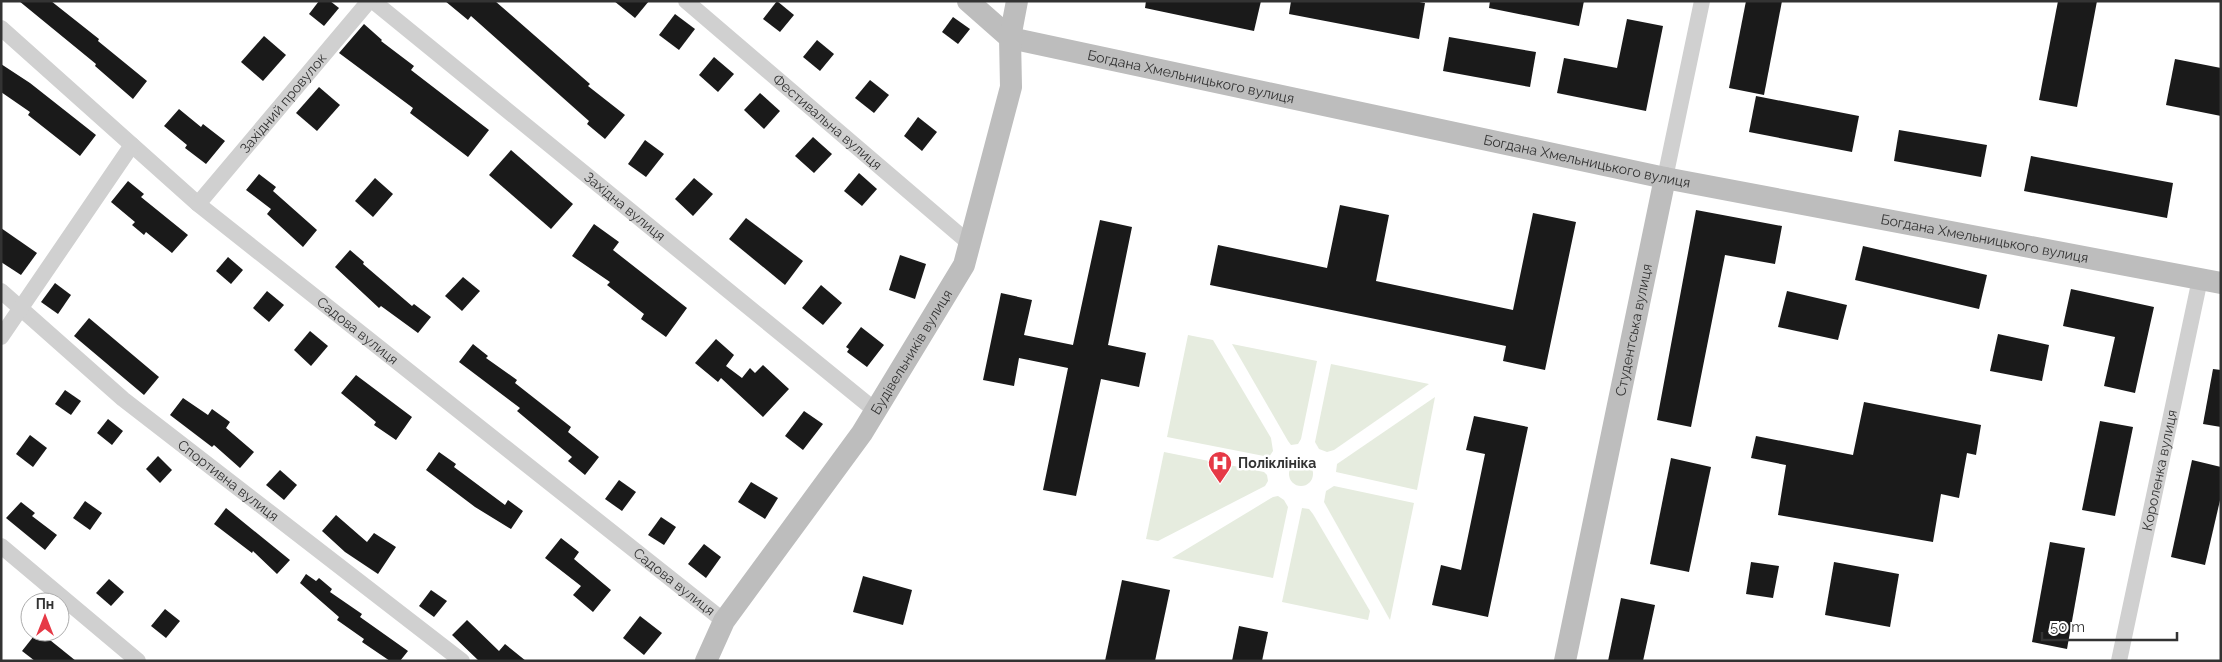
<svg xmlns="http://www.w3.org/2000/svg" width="2222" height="662" font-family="Raleway,sans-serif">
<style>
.green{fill:#e6ecdf}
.building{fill:#1a1a1a}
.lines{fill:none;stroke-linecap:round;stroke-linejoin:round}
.street{stroke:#d0d0d0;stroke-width:16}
.secondary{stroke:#bdbdbd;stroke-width:22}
.labels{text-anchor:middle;stroke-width:5;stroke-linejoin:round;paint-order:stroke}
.street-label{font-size:14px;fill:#333;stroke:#fff}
.poi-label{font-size:14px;font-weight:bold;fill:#333;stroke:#fff;text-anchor:start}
</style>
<rect width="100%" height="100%" fill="#fff"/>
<g class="green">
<polygon points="1188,335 1213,340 1271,438 1273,451 1269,457 1167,437"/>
<polygon points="1232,344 1317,361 1301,439 1298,444 1291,445 1288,441"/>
<polygon points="1331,364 1429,384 1334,450 1327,452 1319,449 1315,442"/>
<polygon points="1435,397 1417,490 1336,472 1337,464"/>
<polygon points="1164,452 1264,472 1267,475 1268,481 1265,486 1158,541 1146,539"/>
<circle cx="1301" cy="474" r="12"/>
<polygon points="1334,486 1414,503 1390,620 1324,502 1326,491"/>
<polygon points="1278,496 1284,500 1288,507 1273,578 1172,558 1273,497"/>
<polygon points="1302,508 1309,509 1313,514 1370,611 1368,620 1282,602"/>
</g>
<g class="building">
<polygon points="19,1 51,1 99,39 98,41 147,81 133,99 95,66 96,64"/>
<polygon points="319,1 330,1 339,8 324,26 309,14"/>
<polygon points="445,1 495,1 590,84 588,86 625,115 605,139 587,124 589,121 471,16 468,20"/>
<polygon points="614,1 649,1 635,18"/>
<polygon points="777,1 794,15 780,32 763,19"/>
<polygon points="1146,1 1261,1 1254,31 1145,8"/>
<polygon points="1291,1 1414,1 1425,3 1419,39 1289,14"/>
<polygon points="1490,1 1584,1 1579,26 1489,8"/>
<polygon points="1746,1 1782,1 1764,95 1729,88"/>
<polygon points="2058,1 2097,1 2077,107 2039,100"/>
<polygon points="675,14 695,29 679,50 659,35"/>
<polygon points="953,17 970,29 958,44 942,32"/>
<polygon points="1627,19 1663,26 1646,111 1557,93 1564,58 1617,68"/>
<polygon points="364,24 382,40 381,41 414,66 411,70 489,130 468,157 410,113 413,108 339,53"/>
<polygon points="264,36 286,55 263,81 241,62"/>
<polygon points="1449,37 1536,52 1530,87 1443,71"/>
<polygon points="817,40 834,54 820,71 803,57"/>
<polygon points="714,57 734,74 718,92 699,75"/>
<polygon points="2175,59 2221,68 2221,116 2166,105"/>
<polygon points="1,64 30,83 96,135 80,156 28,115 30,112 1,92"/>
<polygon points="870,80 889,95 874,113 855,98"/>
<polygon points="319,87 340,105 317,131 296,113"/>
<polygon points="760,93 780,111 764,129 744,110"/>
<polygon points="1756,96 1859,116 1852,152 1749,132"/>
<polygon points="179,109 201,127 203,124 225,141 206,164 185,148 187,145 164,126"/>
<polygon points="918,117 937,132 922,151 904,136"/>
<polygon points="1899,130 1987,145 1981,177 1894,161"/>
<polygon points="813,137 832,154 814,173 795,156"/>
<polygon points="645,140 664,154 646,177 628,164"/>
<polygon points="511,150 573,204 551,229 489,175"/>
<polygon points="2031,156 2173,183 2167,218 2024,191"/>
<polygon points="859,173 877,189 862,206 844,191"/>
<polygon points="259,174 276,187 273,191 317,230 303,247 267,214 271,209 246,190"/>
<polygon points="375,178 393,194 373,217 355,201"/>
<polygon points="694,178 713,194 693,216 675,199"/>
<polygon points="128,181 144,194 141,197 188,235 172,253 146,232 144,235 132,225 135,222 111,202"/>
<polygon points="1340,205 1389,215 1376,281 1513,310 1533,213 1576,222 1545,370 1503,361 1506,346 1210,285 1218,245 1327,268"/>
<polygon points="1696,210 1782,226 1775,264 1725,255 1691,427 1657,420"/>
<polygon points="746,218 803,261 785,285 729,239"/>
<polygon points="1100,220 1132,227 1108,345 1146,353 1139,387 1101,379 1076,496 1043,490 1068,368 1019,358 1014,386 983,380 1001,293 1032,300 1024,335 1073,345"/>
<polygon points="594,224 619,242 613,250 687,308 666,337 641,319 644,314 607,285 610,282 572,256"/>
<polygon points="1,228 37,253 21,275 1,262"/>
<polygon points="1863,246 1987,275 1979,309 1855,280"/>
<polygon points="350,250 364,262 363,264 412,306 414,304 431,317 418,333 381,306 379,308 335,267"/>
<polygon points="900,255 926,264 915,299 889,290"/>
<polygon points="228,257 243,270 231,284 216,271"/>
<polygon points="463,277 480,291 462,311 445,296"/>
<polygon points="55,283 71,295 58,314 41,302"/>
<polygon points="821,285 842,303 823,325 802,308"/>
<polygon points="2071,289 2154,307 2135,393 2104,386 2115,337 2063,326"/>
<polygon points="267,291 284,305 269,322 253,308"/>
<polygon points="1787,291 1847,305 1838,340 1778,327"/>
<polygon points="89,318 159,377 144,395 74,336"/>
<polygon points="861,327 884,345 867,367 847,352 849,349 846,347"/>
<polygon points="310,331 328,346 311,366 294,350"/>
<polygon points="1998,334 2049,345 2042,381 1990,371"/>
<polygon points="716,339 734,355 726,366 742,378 750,368 755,373 763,365 789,389 763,417 721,378 718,382 695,363"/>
<polygon points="473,344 488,356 486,358 517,380 515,383 571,427 568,432 599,457 585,475 568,461 572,457 517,411 520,408 459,362"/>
<polygon points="2213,369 2221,370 2221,427 2203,424"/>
<polygon points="356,375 412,417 396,440 374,425 376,422 341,393"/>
<polygon points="65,390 81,401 71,415 55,404"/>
<polygon points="183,398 208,415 212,409 230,422 226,428 254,452 240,468 214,445 212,447 170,415"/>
<polygon points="1864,402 1981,425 1976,455 1967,453 1959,498 1941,494 1933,542 1778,515 1786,465 1751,458 1756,436 1853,455"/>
<polygon points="804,411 823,424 803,450 785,436"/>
<polygon points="1474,416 1528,427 1488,617 1432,605 1441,565 1461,570 1485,454 1466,450"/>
<polygon points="108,419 123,431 112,445 97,433"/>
<polygon points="2100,421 2133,427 2115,516 2082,510"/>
<polygon points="30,435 47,448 33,467 16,454"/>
<polygon points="439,452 456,464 454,467 505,505 508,500 523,511 511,529 475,507 426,470"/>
<polygon points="158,456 172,470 160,483 146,469"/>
<polygon points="1671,458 1711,467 1689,572 1650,564"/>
<polygon points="2192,460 2221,467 2221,496 2205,565 2171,557"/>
<polygon points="280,470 297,485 284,500 266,485"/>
<polygon points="619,480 636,492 622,511 605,499"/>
<polygon points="751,482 778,498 765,519 738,502"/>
<polygon points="85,501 102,513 90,530 73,518"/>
<polygon points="21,502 35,513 32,516 57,535 45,550 6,518"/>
<polygon points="226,508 290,560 277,574 253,551 252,553 214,524"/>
<polygon points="336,515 367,542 374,533 396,547 378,574 345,552 322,531"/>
<polygon points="661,517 676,527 664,545 648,535"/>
<polygon points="561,538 579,552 574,559 611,590 593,612 573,595 581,586 545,558"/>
<polygon points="2050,542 2085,548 2067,649 2032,642"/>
<polygon points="704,544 721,557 706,578 688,564"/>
<polygon points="1751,562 1779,566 1773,598 1746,594"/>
<polygon points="1834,562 1899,574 1890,627 1825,615"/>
<polygon points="306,574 316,581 319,578 332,589 330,592 362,614 360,617 408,651 400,661 390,661 362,642 364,639 337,620 339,617 300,583"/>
<polygon points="863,576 912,590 903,625 853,612"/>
<polygon points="109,579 124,592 111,606 96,593"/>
<polygon points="1122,580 1170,590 1155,661 1105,661"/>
<polygon points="431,590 447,601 434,617 419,606"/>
<polygon points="1621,598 1655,605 1643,661 1608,661"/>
<polygon points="165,609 180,621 166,638 151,626"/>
<polygon points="640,616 662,633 644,655 623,638"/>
<polygon points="467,620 499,651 505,644 526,661 479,661 452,635"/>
<polygon points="1239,626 1268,632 1262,661 1232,661"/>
<polygon points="37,632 40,632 76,661 35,661 22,651"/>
</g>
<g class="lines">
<g class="street">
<path id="s1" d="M373 1 876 411"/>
<path id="s2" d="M686 1 969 243"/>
<path id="s3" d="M1 28 198 204 724 621"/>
<polyline points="1665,178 1702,1"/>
<path id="s4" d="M198 204 369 1"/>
<path id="s5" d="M1 291 123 399 462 661"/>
<polyline points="1,337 132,145"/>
<polyline points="1,546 138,661"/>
<path id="s6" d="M2119 661 2200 279"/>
</g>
<g class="secondary">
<path id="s7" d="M968 1 1010 38 1665 178 2221 283"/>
<path id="s8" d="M706 661 724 621 862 433 964 265 1011 87 1010 38 1017 1"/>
<path id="s9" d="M1565 661 1665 178"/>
</g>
</g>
<defs>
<g id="hospital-pin" transform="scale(1.25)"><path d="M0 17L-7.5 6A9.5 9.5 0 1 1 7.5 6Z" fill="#e63946" stroke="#fff"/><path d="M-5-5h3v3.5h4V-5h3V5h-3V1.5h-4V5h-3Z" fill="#fff"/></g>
</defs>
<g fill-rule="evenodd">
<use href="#hospital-pin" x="1220" y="463"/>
</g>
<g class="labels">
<g class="street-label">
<text dy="5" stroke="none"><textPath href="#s7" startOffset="241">Богдана Хмельницького вулиця</textPath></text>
<text dy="5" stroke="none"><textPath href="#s4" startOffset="132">Західний провулок</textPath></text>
<text dy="5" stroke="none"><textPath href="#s2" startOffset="186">Фестивальна вулиця</textPath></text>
<text dy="5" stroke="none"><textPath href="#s7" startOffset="646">Богдана Хмельницького вулиця</textPath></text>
<text dy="5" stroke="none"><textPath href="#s1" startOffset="325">Західна вулиця</textPath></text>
<text dy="5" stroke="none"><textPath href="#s7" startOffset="1051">Богдана Хмельницького вулиця</textPath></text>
<text dy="5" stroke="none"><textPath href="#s3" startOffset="468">Садова вулиця</textPath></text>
<text dy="5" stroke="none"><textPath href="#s9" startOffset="338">Студентська вулиця</textPath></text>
<text dy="5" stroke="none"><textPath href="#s8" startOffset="372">Будівельників вулиця</textPath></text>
<text dy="5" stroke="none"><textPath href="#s6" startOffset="195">Короленка вулиця</textPath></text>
<text dy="5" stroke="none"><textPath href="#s5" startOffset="296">Спортивна вулиця</textPath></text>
<text dy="5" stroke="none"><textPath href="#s3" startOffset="872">Садова вулиця</textPath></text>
</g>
<g class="poi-label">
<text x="1238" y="468">Поліклініка</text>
</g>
</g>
<rect width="2222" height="662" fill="none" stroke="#333333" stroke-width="5"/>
<g transform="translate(45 617)"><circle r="24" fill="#ffffff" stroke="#adadad"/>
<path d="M0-4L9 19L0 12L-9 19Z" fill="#e63946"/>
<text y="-8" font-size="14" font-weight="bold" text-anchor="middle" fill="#333333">Пн</text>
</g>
<path d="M2042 632v8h135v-8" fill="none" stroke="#333333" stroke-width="2.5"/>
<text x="2050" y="632" font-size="15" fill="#333333" stroke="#ffffff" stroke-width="4" paint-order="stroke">50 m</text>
</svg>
